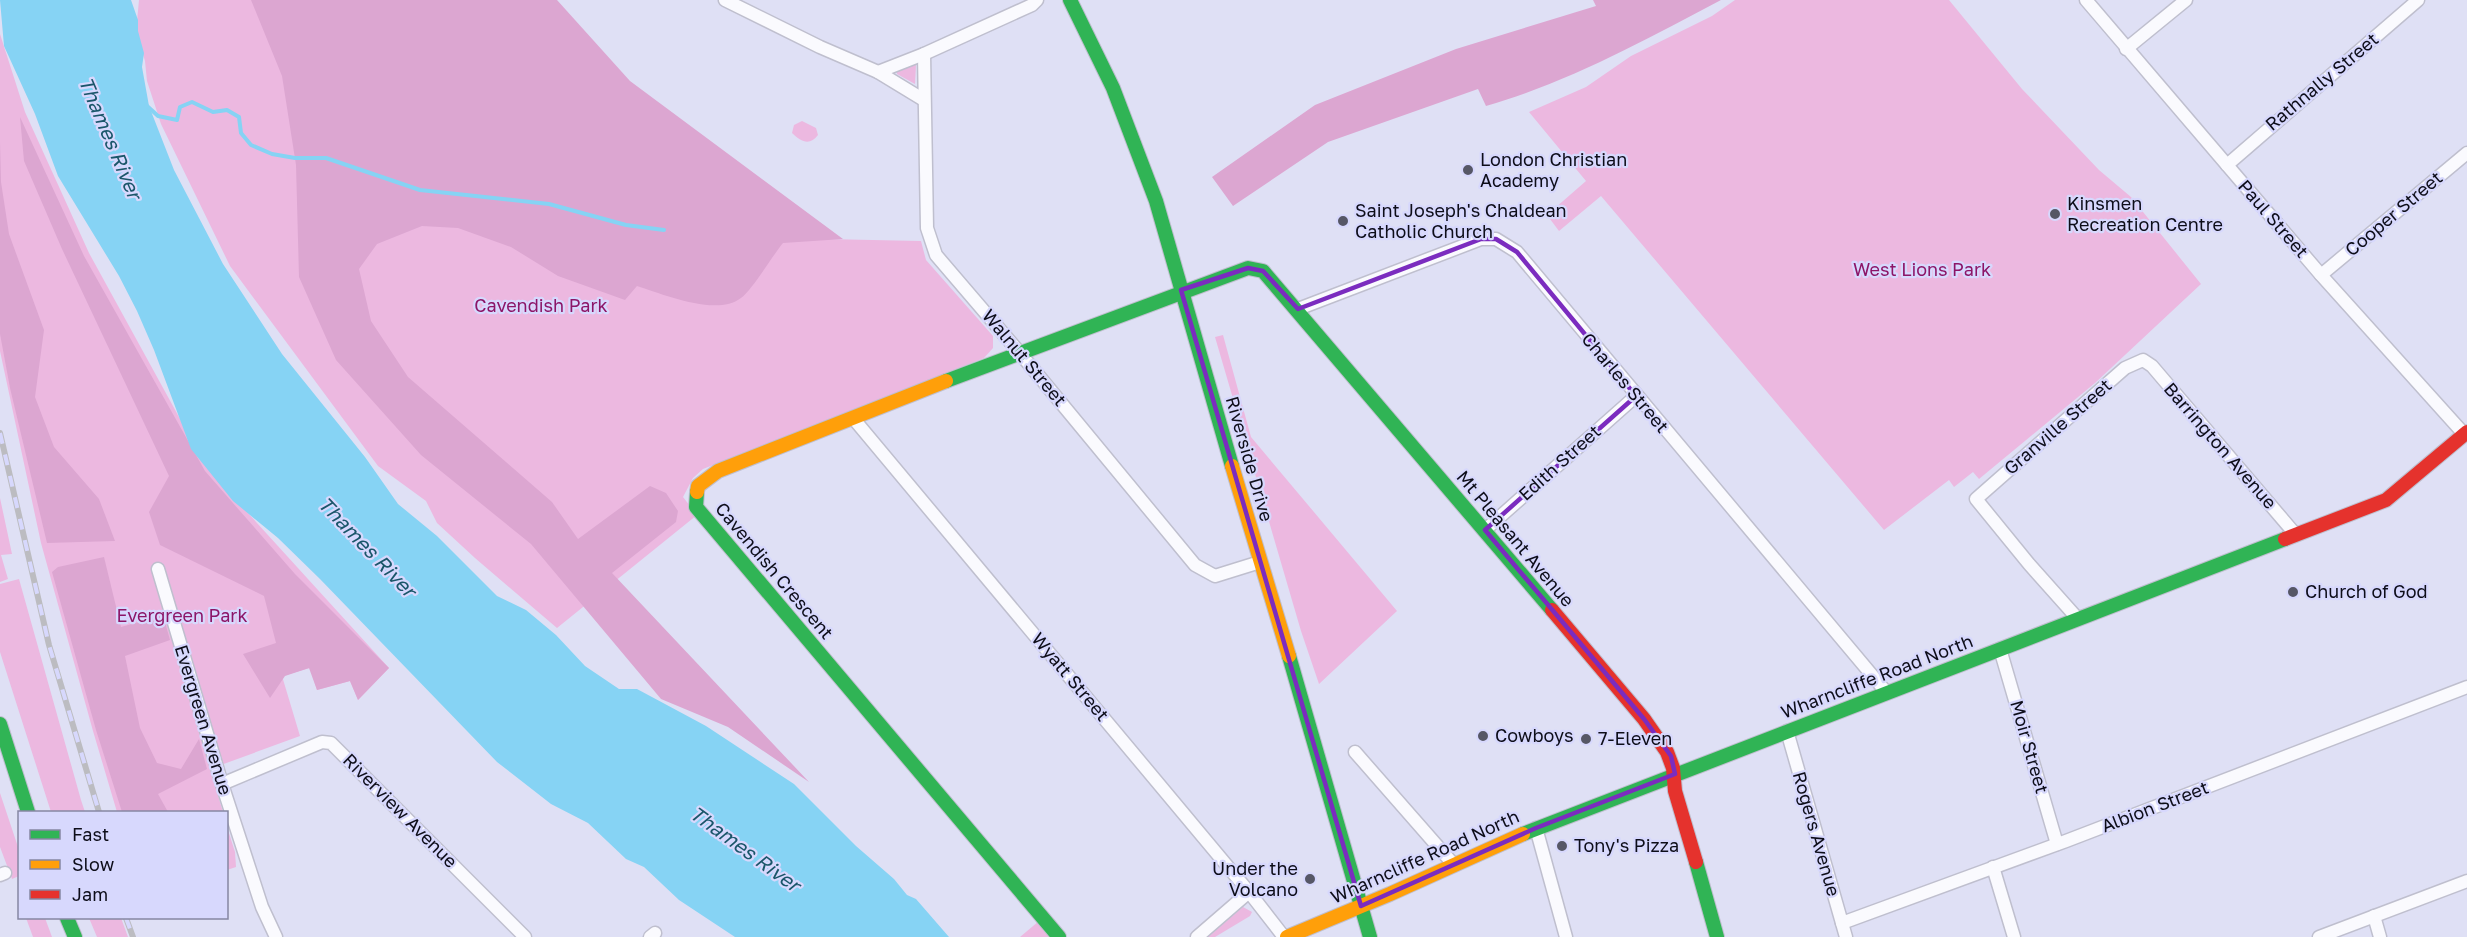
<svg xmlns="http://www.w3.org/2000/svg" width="2467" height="937" font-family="'Golos Text',sans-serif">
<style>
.green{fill:#ecb8e0}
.forest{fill:#dca6d1}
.water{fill:#86d3f4}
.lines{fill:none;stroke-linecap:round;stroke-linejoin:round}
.stream{stroke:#86d3f4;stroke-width:4}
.street-casing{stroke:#bfbfce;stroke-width:15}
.fast-casing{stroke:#bfbfce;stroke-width:16}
.slow-casing{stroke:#bfbfce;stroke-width:16}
.jam-casing{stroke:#bfbfce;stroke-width:16}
.street{stroke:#fafafe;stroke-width:12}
.fast{stroke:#30b455;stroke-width:14}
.slow{stroke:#ff9f0a;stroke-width:14}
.jam{stroke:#e5322d;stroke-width:14}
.rail-casing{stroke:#bcbcc1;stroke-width:6}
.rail{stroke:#d7d8fd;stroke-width:4;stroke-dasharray:11;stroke-linecap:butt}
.marked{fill:none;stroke:#7b2cbf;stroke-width:4.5;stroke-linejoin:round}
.poi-dot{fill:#565766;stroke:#d7d8fd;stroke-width:2}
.labels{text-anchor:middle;stroke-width:4.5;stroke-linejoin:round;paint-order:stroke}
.street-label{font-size:18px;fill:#0d0d19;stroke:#d7d8fd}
.poi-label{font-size:18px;fill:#0d0d19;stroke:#d7d8fd;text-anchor:start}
.park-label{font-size:18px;fill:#8c1568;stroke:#d7d8fd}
.water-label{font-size:20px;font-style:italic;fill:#1a566a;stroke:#d7d8fd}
</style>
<rect width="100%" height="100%" fill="#dfe0f5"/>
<g class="green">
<polygon points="139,0 517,0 824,239 921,241 926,260 993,336 993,348 984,358 703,469 693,478 683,497 697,515 557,628 475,558 437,523 426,501 378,466 230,266 161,124 147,81 145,61 136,32"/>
<polygon points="1735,0 1949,0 2022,89 2099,170 2131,197 2201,284 2095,383 1979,479 1973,472 1954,487 1949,480 1884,530 1601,196 1559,231 1547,215 1586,181 1529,112 1586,87 1631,56 1712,16"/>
<polygon points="0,34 25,112 89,253 207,468 389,668 358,700 350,681 317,690 310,668 282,676 300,736 210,769 223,812 117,812 93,731 41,543 0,351"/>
<polygon points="916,65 915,84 897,74 897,68"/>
<path d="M802 121 816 128 818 135C810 146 801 142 792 133L794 125Z"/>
<polygon points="1223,335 1251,437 1397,611 1319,684 1301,631 1215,337"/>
<polygon points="0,498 12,554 1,555 8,579 0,582"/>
<polygon points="19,579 81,800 85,812 51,812 0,652 0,584"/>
<polygon points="0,793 19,850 19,876 12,879 0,847"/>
<polygon points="226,824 235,852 236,867 227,870"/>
<polygon points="1243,907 1252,912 1250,916 1215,937 1208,937"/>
<polygon points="26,918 45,918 52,937 33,937"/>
<polygon points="89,918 121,918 128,937 97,937"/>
<polygon points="1039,921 1052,937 1020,937"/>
</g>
<g class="forest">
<path d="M251 0H557L630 81 843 239 783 243C773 255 752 290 741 298 716 317 663 294 637 286L625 300 558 276 511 247 458 228 422 226 377 244 359 269 371 321 408 377 552 502 578 539 650 486 666 493 678 511 676 522 612 573 809 782 728 727 661 699 531 544 421 455 336 360 299 277 296 165 282 76Z"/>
<path d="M1593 0H1721C1645 40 1569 82 1486 106L1478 89 1328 142 1233 206 1212 177 1315 105 1456 49 1596 6Z"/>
<polygon points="20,117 84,256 205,471 295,574 389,668 358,700 350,681 317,690 309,668 285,676 270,698 243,654 276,643 264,596 160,545 149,512 169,476 62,249 24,161"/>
<polygon points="0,142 1,182 9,234 44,330 35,397 54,447 99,499 115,541 47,543 10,388 0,334"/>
<polygon points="104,557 121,627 163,615 170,640 125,656 140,728 157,763 181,769 199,739 207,769 158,794 168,812 122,812 96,730 52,572 58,567"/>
</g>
<polygon class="water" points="0,0 131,0 138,20 138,31 144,53 142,67 149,106 174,170 223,264 282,354 365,457 398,504 437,536 497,596 526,610 556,635 585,666 619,689 637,689 706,726 794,784 856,846 894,879 907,895 916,899 949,937 735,937 679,900 644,867 626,859 588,823 551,804 497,762 320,579 278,538 233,501 191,449 154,350 137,311 119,276 58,176 35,114 4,46"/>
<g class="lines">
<polyline class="stream" points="146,105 158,116 177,120 180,107 192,102 213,112 227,110 239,117 241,133 251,145 272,154 295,158 326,158 420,190 549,204 626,225 664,230"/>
<g class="street-casing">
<g id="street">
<polyline points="725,0 820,47 878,72 924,54 1032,5 1037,0"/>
<polyline points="2086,0 2321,275 2464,434"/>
<polyline points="2126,49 2186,0"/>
<polyline points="924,54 927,228 936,255 1019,352 1195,565 1215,576 1260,562"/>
<polyline points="878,72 924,100"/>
<polyline points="2227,165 2418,0"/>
<polyline points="2321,275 2467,153"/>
<polyline points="1298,309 1481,239 1496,239 1517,252 1887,693"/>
<polyline points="853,418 1249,892 1284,937"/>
<polyline points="1485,530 1636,396"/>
<polyline points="158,569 222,784 262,907 276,937"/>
<polyline points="2078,619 2029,564 1976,499 2125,368 2143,360 2152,366 2296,535"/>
<polyline points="2000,649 2057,844"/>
<polyline points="1787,731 1846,937"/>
<polyline points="1355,752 1454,865"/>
<polyline points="222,784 322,742 331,743 525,937"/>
<polyline points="1536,828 1566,937"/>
<polyline points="1993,867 2014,937"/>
<polyline points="0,875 5,873"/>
<polyline points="2374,916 2380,937"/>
<polyline points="1842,923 2066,841 2467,687"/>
<polyline points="650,937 655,933"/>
<polyline points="1197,937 1249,892"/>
<polyline points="2319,937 2467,881"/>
</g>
</g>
<g class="fast-casing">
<g id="fast">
<polyline points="1070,0 1113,88 1156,201 1232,466"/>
<polyline points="946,381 1248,268 1263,271 1552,610"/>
<polyline points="697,492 696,507 1059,937"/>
<polyline points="1289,656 1370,937"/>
<polyline points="0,724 28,812"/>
<polyline points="1523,834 2285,539"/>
<polyline points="1696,862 1717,937"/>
<polyline points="67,918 75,937"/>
</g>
</g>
<g class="slow-casing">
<g id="slow">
<polyline points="1232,466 1289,656"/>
<polyline points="697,492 698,486 718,471 946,381"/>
<polyline points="1287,937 1390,894 1523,834"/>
</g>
</g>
<g class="jam-casing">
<g id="jam">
<polyline points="2285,539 2386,500 2467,432"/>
<polyline points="1552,610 1644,719 1667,752 1673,768 1675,791 1696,862"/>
</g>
</g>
<use href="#street" class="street"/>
<use href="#fast" class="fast"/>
<use href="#slow" class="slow"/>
<use href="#jam" class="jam"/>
<g class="rail-casing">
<g id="rail">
<polyline points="0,433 49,645 99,812"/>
<polyline points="126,918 133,937"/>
</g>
</g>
<use href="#rail" class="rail"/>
</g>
<path class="marked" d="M1481 239H1496L1517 252 1636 396 1485 530 1644 719 1671 756 1675 774 1536 828 1361 906 1181 290 1248 268 1263 271 1298 309Z"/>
<g class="poi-dot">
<circle cx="1468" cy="170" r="6"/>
<circle cx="2055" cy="214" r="6"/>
<circle cx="1343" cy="221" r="6"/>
<circle cx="2293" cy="592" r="6"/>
<circle cx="1483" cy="736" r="6"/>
<circle cx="1586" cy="739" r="6"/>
<circle cx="1562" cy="846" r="6"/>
<circle cx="1310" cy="879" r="6"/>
</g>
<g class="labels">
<g class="street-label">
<text transform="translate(2322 82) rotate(-40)" y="6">Rathnally Street</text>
<text transform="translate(2394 214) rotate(-40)" y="6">Cooper Street</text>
<text transform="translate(2273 219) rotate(49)" y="6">Paul Street</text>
<text transform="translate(1024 358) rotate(50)" y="6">Walnut Street</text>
<text transform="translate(1625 383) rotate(50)" y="6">Charles Street</text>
<text transform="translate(2058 427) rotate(-41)" y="6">Granville Street</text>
<text transform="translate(2220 446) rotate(49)" y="6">Barrington Avenue</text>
<text transform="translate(1249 459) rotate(74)" y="6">Riverside Drive</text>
<text transform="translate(1560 463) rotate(-42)" y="6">Edith Street</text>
<text transform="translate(1515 539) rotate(50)" y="6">Mt Pleasant Avenue</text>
<text transform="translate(774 571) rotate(50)" y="6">Cavendish Crescent</text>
<text transform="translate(1070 677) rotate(50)" y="6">Wyatt Street</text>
<text transform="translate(1877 677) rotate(-21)" y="6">Wharncliffe Road North</text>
<text transform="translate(203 720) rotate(73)" y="6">Evergreen Avenue</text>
<text transform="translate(2029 747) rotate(74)" y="6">Moir Street</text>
<text transform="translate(2155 807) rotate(-21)" y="6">Albion Street</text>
<text transform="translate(400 811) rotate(45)" y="6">Riverview Avenue</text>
<text transform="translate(1816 834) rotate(74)" y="6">Rogers Avenue</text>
<text transform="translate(1425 857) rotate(-24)" y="6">Wharncliffe Road North</text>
</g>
<g class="poi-label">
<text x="1480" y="166">London Christian<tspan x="1480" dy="21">Academy</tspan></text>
<text x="2067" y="210">Kinsmen<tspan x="2067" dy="21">Recreation Centre</tspan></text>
<text x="1355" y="217">Saint Joseph's Chaldean<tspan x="1355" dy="21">Catholic Church</tspan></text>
<text x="2305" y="598">Church of God</text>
<text x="1495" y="742">Cowboys</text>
<text x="1598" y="745">7-Eleven</text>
<text x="1574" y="852">Tony's Pizza</text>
<text x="1298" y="875" text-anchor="end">Under the<tspan x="1298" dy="21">Volcano</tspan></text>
</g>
<g class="park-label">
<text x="1922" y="276">West Lions Park</text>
<text x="541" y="312">Cavendish Park</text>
<text x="182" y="622">Evergreen Park</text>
</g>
<g class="water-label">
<text transform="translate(110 138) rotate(67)" y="7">Thames River</text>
<text transform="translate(367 547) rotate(46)" y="7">Thames River</text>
<text transform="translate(745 849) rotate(36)" y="7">Thames River</text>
</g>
</g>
<rect x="18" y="811" width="210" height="108" fill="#d7d8fd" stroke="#8687a2" stroke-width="1.5"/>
<rect x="30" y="830" width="30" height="9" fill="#30b455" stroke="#8687a2" stroke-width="1.5"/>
<text x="72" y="841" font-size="18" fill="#0d0d19">Fast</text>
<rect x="30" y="860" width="30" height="9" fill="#ff9f0a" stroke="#8687a2" stroke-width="1.5"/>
<text x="72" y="871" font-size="18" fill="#0d0d19">Slow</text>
<rect x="30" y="890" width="30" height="9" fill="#e5322d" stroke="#8687a2" stroke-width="1.5"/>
<text x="72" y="901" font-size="18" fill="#0d0d19">Jam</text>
</svg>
